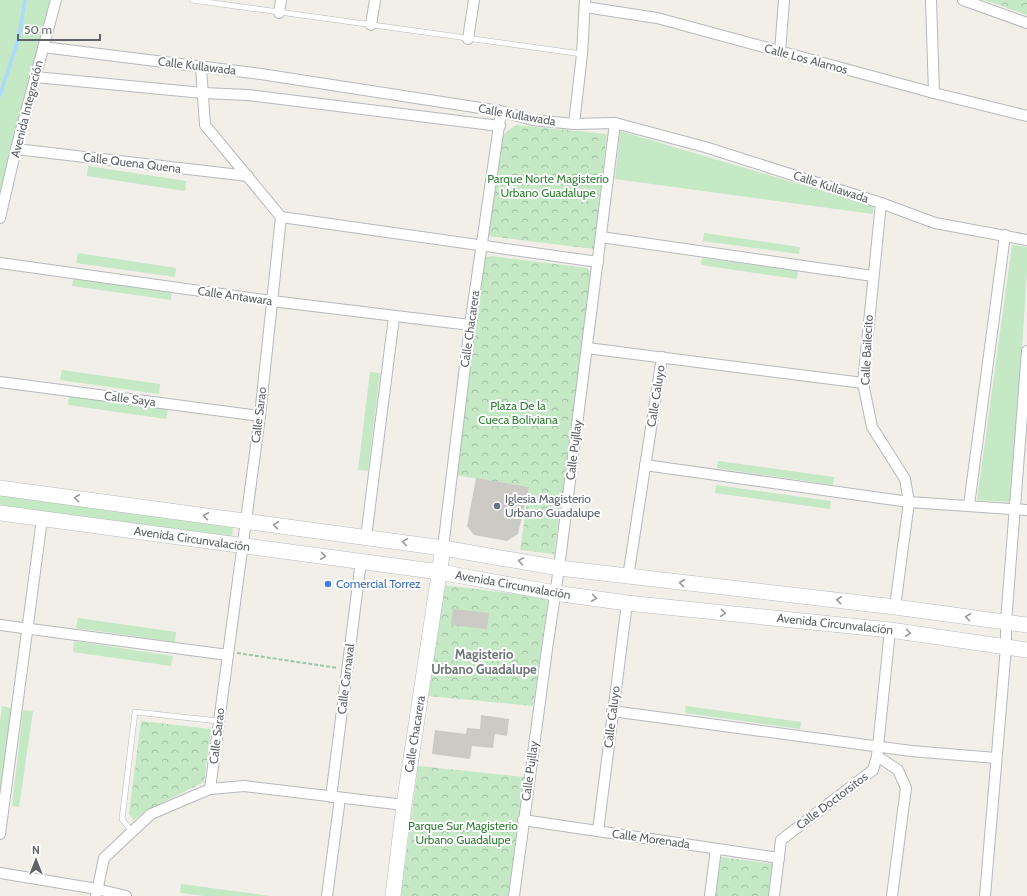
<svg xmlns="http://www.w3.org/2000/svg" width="1027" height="896" font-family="Cabin,sans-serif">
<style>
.green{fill:#c5e8c5}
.forest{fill:url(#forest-crowns)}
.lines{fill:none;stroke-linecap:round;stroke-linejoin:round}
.stream{stroke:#aadaff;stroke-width:3.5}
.building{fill:#cccac5}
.lane-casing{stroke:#b5b8bc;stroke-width:6}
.street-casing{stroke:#b5b8bc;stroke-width:12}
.secondary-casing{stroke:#b6babf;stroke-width:16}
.path{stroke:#9cc7a9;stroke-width:2;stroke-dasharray:4 2;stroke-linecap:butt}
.lane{stroke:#fff;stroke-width:5}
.street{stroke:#fff;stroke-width:10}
.secondary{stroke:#fff;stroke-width:15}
.oneway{stroke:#979a9d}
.worship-dot{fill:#6b7280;stroke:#fff;stroke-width:1.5}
.shop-dot{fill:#3f7fe0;stroke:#fff;stroke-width:1.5}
.labels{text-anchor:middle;stroke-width:4;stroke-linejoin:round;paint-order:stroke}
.street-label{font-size:12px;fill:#5f6368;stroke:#fff}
.park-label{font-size:12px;fill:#348238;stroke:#fff}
.worship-label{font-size:12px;fill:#5b616d;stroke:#fff;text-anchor:start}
.shop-label{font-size:12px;fill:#366cbe;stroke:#fff;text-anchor:start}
.neighbourhood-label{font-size:13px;font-weight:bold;fill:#70757a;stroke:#fff}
</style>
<defs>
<pattern id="forest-crowns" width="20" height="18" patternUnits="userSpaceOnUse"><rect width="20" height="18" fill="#c5e8c5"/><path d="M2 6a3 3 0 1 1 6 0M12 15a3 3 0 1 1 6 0" fill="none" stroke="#a3c0a4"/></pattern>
</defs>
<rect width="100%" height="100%" fill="#f1efe8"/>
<g class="green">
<polygon points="0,0 52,0 0,196"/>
<polygon points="620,131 873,206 873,214 615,179"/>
<polygon points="88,166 186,181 185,191 87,176"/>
<polygon points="704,233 800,247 799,254 703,241"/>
<polygon points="1012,245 1027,247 1027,271 1012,502 977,500"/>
<polygon points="78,253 176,268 175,277 76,263"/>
<polygon points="702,258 798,271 797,279 701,265"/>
<polygon points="74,275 172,290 171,300 72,286"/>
<polygon points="62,370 160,384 159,394 60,380"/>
<polygon points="370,372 380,373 368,471 358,470"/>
<polygon points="69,395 168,409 166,419 68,405"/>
<polygon points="718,461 834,477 833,485 717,468"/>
<polygon points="716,485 831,501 830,509 715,493"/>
<polygon points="0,494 233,525 232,538 0,506"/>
<polygon points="78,618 176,632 175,642 76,628"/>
<polygon points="74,641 173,656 171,666 73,652"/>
<polygon points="2,706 12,708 0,801 0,722"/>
<polygon points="686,706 801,722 800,729 685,713"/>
<polygon points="23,710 33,711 19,807 12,806"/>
<polygon points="181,884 270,896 204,896 180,893"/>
</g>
<g class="forest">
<polygon points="985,0 1027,0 1027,15"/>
<polygon points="516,125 607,134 594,249 488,236 501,136"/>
<polygon points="491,256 587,268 592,274 554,554 520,550 529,487 455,475 485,258"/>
<polygon points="443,585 548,598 533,706 428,696"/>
<polygon points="141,721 211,729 204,782 145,811 134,820 129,814"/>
<polygon points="418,766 524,777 508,896 401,896"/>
<polygon points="721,857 774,864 769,896 715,896"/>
</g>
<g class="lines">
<polyline class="stream" points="0,95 19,37 25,0"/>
</g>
<g class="building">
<polygon points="476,478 529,487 518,534 507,541 474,535 467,526"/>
<polygon points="453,609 489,613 487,629 451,625"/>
<polygon points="481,715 509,719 507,736 495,734 493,748 472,746 470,759 432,754 435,730 466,734 467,728 480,729"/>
</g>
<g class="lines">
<g class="lane-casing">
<g id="lane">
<polyline points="192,0 582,54"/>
<polyline points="132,832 122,819 135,712 219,721"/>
</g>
</g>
<g class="street-casing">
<g id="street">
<polyline points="931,0 934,93"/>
<polyline points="963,0 1027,23"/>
<polyline points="585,7 657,18 934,93 1027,116"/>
<polyline points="279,13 281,0"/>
<polyline points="371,25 375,0"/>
<polyline points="468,39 474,0"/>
<polyline points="43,47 261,74 500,111 533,120 574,124 615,123 705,147 881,203 935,223 1027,240"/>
<polyline points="780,52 784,0"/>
<polyline points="201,67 205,125 281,217 260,416 210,789"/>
<polyline points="35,77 203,93 248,95 500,126"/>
<polyline points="574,124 582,54 585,0"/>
<polyline points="16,149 248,176"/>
<polyline points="881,203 863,383 872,427 905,479 909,502 895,607"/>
<polyline points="281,217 598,262"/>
<polyline points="0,218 16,149 56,0"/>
<polyline points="601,237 873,276"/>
<polyline points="0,263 272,301 470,325"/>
<polyline points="587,348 863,383"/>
<polyline points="0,382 260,416"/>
<polyline points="645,465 909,502 1027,510"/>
<polyline points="969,505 1005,235"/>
<polyline points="366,537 394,317"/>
<polyline points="443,548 470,325 500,119"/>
<polyline points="628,577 662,357"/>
<polyline points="0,625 228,655"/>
<polyline points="612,711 911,751 996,758"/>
<polyline points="877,756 898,770 906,788 892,896"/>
<polyline points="331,797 361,561"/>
<polyline points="523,820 779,858"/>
<polyline points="598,831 627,603"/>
<polyline points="0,834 42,519"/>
<polyline points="0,873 97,889 126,896"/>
<polyline points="96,896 104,858 151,814 210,789 244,786 404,805"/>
<polyline points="327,896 340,798"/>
<polyline points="514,896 547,649 559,568 615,123"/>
<polyline points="710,896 716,849"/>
<polyline points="774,896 781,840 873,770 877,756 890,630"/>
<polyline points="985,896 1006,647 1006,622 1027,351"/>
</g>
</g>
<g class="secondary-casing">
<g id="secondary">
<polyline points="0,488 443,548 559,568 895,607 1027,625"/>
<polyline points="0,513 440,572 555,593 627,603 890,630 1027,650"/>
<polyline points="393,896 404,805 443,548"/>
</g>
</g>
<polyline class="path" points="237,653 338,668"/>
<use href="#lane" class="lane"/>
<use href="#street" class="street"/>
<use href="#secondary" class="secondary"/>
</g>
<defs><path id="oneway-chevron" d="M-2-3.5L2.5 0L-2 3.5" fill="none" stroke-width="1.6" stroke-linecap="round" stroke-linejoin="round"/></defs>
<g class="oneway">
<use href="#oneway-chevron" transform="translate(77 498) rotate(-172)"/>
<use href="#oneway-chevron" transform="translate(206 516) rotate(-172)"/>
<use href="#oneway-chevron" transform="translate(276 525) rotate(-172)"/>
<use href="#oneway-chevron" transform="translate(405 542) rotate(-172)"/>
<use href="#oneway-chevron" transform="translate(323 556) rotate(8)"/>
<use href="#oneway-chevron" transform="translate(521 561) rotate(-170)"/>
<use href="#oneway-chevron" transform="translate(682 583) rotate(-174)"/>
<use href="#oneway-chevron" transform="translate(594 598) rotate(8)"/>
<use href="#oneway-chevron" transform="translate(839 600) rotate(-174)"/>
<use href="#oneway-chevron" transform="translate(723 613) rotate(6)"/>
<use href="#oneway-chevron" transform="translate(968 617) rotate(-172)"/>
<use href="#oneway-chevron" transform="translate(908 633) rotate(8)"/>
</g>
<circle class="worship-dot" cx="497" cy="506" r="4"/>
<circle class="shop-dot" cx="328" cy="584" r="4"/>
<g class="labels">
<g class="street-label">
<text transform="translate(806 59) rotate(15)" y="4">Calle Los Alamos</text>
<text transform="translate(197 66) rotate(7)" y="4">Calle Kullawada</text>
<text transform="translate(27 109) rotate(-76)" y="4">Avenida Integración</text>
<text transform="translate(517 115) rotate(10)" y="4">Calle Kullawada</text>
<text transform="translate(132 163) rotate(7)" y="4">Calle Quena Quena</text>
<text transform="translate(831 187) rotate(18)" y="4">Calle Kullawada</text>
<text transform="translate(235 296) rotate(8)" y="4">Calle Antawara</text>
<text transform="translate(470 329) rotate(-82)" y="4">Calle Chacarera</text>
<text transform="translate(867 350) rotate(-87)" y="4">Calle Bailecito</text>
<text transform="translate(656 396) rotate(-81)" y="4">Calle Caluyo</text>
<text transform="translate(130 399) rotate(7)" y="4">Calle Saya</text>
<text transform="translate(259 415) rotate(-83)" y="4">Calle Sarao</text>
<text transform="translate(574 450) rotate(-83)" y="4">Calle Pujllay</text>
<text transform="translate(192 539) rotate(8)" y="4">Avenida Circunvalación</text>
<text transform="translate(513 585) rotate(10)" y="4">Avenida Circunvalación</text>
<text transform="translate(835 624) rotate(6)" y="4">Avenida Circunvalación</text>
<text transform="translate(346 679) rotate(-83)" y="4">Calle Carnaval</text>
<text transform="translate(612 717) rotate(-83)" y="4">Calle Caluyo</text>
<text transform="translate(415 734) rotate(-81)" y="4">Calle Chacarera</text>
<text transform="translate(217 736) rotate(-83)" y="4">Calle Sarao</text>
<text transform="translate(530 771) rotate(-82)" y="4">Calle Pujllay</text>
<text transform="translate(832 801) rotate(-37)" y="4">Calle Doctorsitos</text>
<text transform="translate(651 839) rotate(8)" y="4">Calle Morenada</text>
</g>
<g class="park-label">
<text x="548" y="183">Parque Norte Magisterio<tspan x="548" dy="14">Urbano Guadalupe</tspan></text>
<text x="518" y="410">Plaza De la<tspan x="518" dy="14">Cueca Boliviana</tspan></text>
<text x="463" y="830">Parque Sur Magisterio<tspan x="463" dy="14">Urbano Guadalupe</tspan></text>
</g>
<g class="worship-label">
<text x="505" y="503">Iglesia Magisterio<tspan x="505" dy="14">Urbano Guadalupe</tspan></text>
</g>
<g class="shop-label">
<text x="336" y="588">Comercial Torrez</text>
</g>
<g class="neighbourhood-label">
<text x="484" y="659">Magisterio<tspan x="484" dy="15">Urbano Guadalupe</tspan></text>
</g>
</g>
<g transform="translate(36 860)" stroke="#ffffff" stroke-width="3" paint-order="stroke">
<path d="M0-3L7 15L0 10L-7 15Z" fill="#5f6368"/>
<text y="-6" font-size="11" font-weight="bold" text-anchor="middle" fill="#5f6368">N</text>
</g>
<path d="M18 34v6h82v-6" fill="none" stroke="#5f6368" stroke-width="2"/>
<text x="24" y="34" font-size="12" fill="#5f6368" stroke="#ffffff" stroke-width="3" paint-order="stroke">50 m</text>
</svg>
